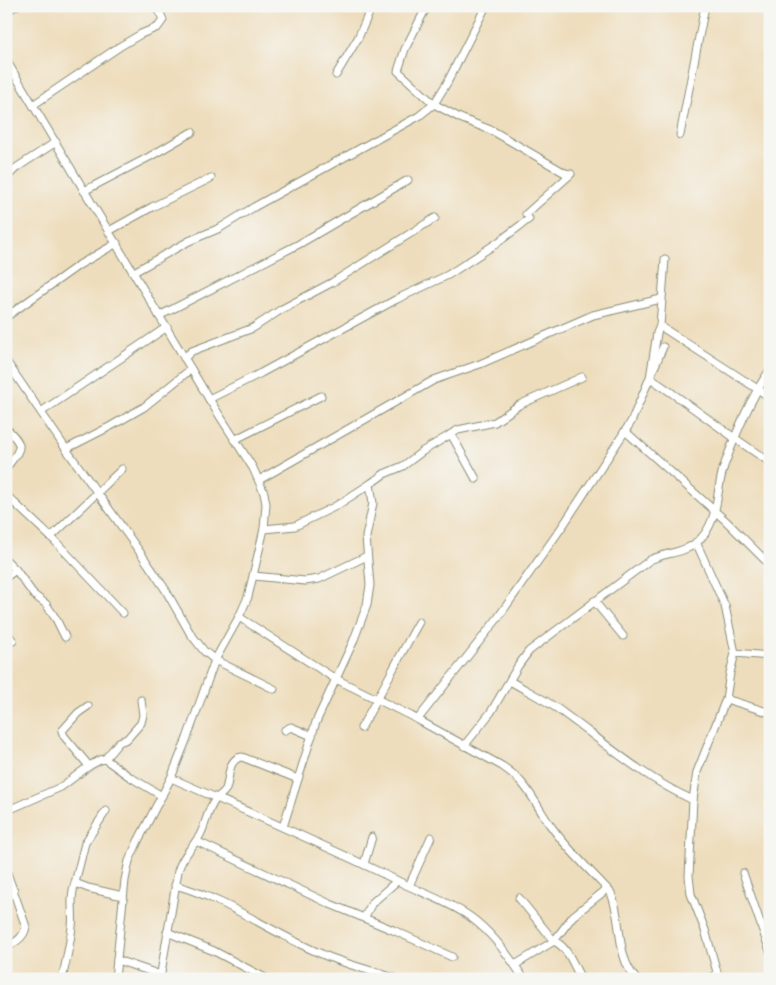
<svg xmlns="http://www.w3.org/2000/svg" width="776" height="985" font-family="'Gochi Hand',sans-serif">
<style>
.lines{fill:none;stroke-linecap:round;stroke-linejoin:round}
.minor-casing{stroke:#868d78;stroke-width:9}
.minor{stroke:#fff;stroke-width:7}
</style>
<rect width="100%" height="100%" fill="#f6f6f2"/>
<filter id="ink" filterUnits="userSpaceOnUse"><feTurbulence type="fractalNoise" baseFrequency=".02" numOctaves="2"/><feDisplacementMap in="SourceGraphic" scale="10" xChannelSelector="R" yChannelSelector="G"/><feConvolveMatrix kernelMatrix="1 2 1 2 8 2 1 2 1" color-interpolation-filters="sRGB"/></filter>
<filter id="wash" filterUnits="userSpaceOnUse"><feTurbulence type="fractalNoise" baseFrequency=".0096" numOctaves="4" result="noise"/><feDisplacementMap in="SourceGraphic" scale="20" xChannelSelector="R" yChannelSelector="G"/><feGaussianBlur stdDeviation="1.12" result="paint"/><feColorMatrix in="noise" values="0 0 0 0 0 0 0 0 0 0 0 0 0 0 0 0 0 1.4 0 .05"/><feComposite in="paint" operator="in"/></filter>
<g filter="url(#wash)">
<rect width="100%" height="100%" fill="#eeddbc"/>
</g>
<g filter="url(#ink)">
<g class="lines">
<g class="minor-casing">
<g id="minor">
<polyline points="427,6 405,49 398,71 434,104 460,118 493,131 565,173 571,174 526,214"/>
<polyline points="6,11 16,6"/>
<polyline points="6,60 209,399 253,468 264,493 266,504 264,529 248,597 239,617 215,660 187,738 171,778 138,841 129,861 125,880 115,979"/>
<polyline points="336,75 358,38 372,6"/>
<polyline points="33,105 119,47 141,34 158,27 163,20 160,13 154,6"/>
<polyline points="680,135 705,6"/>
<polyline points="6,178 16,168 56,142"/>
<polyline points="84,191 149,157 192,132"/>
<polyline points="109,231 152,207 211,178"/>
<path d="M665 259 660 326 657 333 650 378C691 405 729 436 770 462"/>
<polyline points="134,272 189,241 220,228 254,207 419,116 434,104 447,83 486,6"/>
<polyline points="159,316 299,244 408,180"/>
<polyline points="6,317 79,265 117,243"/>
<polyline points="660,326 770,397"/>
<polyline points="184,358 192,351 253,328 282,309 333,282 435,218"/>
<polyline points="6,361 66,449 142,555 165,589 190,633 204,651 215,660 274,689"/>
<polyline points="209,399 261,373 397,299 448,275 497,243 529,219"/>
<polyline points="41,412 167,327"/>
<path d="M6 428C26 447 21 448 6 468"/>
<polyline points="625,431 726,521 770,565"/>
<polyline points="451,434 476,479"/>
<polyline points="234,440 321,396"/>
<polyline points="66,449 111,426 144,407 191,369"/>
<polyline points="259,480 434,380 480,364 593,315 661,299"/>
<polyline points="370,484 384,474 403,466 423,451 458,430 495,422 519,405 582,377"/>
<polyline points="6,495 55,541 123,613"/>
<polyline points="264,529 295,526 336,506 370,484 373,503 366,537 370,585 367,605 353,642 316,722 283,827"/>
<polyline points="51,537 122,469"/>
<polyline points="696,542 725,606 735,653 730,673 726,699 697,772 693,800 689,876 691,894 705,930 719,979"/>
<polyline points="6,560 16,570 34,595 46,604 56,619 65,637"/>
<polyline points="254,576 305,581 319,579 367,556"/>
<polyline points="6,577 16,570"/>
<polyline points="594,601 623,636"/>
<path d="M239 617 334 678 411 716 502 766C530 784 534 804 553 829 570 852 592 872 611 893 623 921 615 955 636 979"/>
<polyline points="6,632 13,641"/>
<polyline points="735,653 770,656"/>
<path d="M510 681C527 691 546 700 562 712 605 743 644 778 693 800"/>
<polyline points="726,699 770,713"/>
<polyline points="88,706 78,713 62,731 64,736 89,766"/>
<polyline points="418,719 497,619 564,524 631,422 663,347"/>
<path d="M361 728C381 693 399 657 419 622"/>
<polyline points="285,730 291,727 312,736"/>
<path d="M464 746 491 712 518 666 529 651 650 560C664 553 684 553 696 543 720 523 715 493 724 466 736 433 750 398 770 370"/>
<polyline points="105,759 119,742 127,739 141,723 143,715 141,700"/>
<path d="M171 778C248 812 326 845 402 883 423 893 446 901 466 914 488 928 510 957 524 979"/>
<polyline points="6,811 61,787 89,766 100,760 105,759 109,762 130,777 162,796"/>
<polyline points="196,841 330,904 393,930 452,957"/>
<polyline points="364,864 372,837"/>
<path d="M6 870 26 927C24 938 15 942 6 948"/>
<polyline points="743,873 770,951"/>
<polyline points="75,883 85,843 106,811"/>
<path d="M175 885C229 900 273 934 324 955 348 965 373 971 397 979"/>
<polyline points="409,886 431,837"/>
<polyline points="6,894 14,890"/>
<polyline points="519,898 554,941 573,916 607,889"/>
<polyline points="364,918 372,903 397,881"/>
<polyline points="167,932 214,951 267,979"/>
<polyline points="117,960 161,975"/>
<path d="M515 965 554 941C568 947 574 966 581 979"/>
<polyline points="24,979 31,979"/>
<path d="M62 979C66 962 70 944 72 927 74 912 69 899 75 883L88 888 123 896"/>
<path d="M160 979 178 871C183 854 192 849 200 835 206 824 207 811 215 800 218 796 223 794 226 789 230 778 227 759 242 757L298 779"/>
<polyline points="707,979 717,975"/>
</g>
</g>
<use href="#minor" class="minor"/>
</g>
</g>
<rect width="776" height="985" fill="none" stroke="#f6f6f2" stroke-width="25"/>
</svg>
